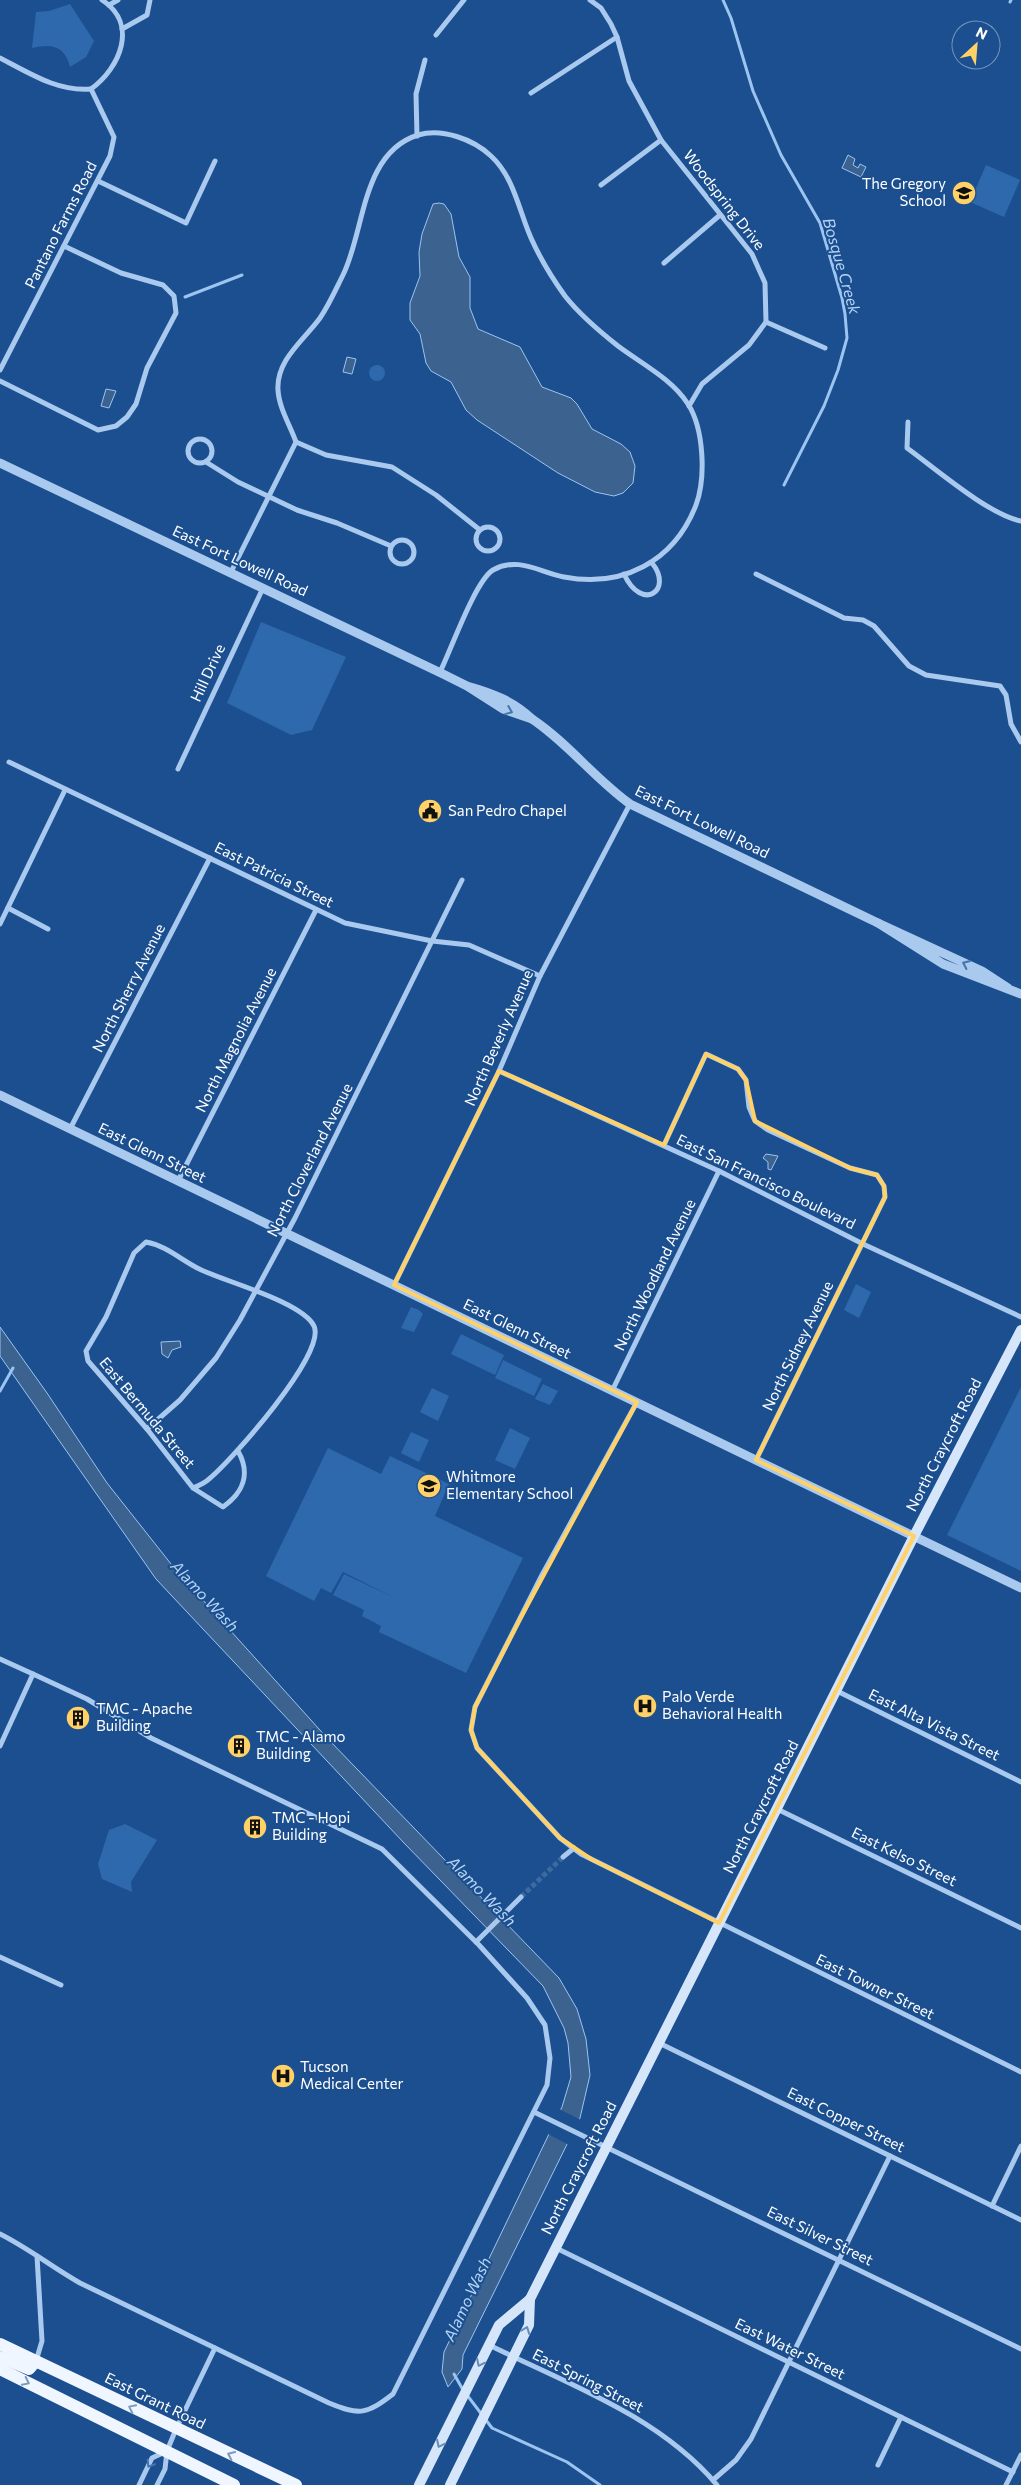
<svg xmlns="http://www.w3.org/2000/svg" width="1021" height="2485" font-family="Commissioner,sans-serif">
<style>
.green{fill:#2e69ad}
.water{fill:#3c6290;stroke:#9cc4f0}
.pier{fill:#1b4f8f}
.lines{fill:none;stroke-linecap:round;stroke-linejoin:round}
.stream{stroke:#9cc4f0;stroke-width:3}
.minor-tunnel{stroke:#3d69a0;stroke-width:5;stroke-dasharray:5 2.5;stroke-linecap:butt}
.minor{stroke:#a9c9ee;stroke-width:5}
.tertiary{stroke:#a9c9ee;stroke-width:9}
.secondary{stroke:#d6e6fa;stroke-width:10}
.primary{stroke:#f0f6ff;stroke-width:12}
.oneway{stroke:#4674ac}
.oneway2{stroke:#668bba}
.oneway3{stroke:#7b9ac1}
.marked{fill:none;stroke:#ffd166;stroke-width:4;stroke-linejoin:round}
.labels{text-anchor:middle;stroke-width:4;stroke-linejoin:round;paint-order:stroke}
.poi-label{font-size:15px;fill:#fff;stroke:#1b4f8f;text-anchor:start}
.street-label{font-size:15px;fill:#fff;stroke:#1b4f8f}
.water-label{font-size:16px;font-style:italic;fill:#b5d3f5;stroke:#1b4f8f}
</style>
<rect width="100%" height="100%" fill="#1b4f8f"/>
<g class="green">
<path d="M70 4 94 41 86 57 70 67C65 46 52 43 32 48L36 12 49 11Z"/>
<polygon points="986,165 1020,180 1004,217 970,202"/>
<circle cx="377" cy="373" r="8"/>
<polygon points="261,622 346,657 312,730 291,735 227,703"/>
<polygon points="856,1284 871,1292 859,1318 844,1310"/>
<polygon points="411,1307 419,1310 423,1314 414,1332 401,1328"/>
<polygon points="461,1334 504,1355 495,1375 451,1354"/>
<polygon points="503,1360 542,1379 534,1396 495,1378"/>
<polygon points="543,1384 558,1391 550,1405 535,1399"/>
<polygon points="1021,1387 1021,1571 947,1535"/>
<polygon points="432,1388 449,1396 438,1421 420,1412"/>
<polygon points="510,1428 530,1438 515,1469 495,1460"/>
<polygon points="411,1432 429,1440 419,1462 401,1453"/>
<polygon points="328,1448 381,1474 390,1456 449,1484 435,1516 523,1558 466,1673 379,1632 381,1626 362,1616 364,1610 333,1595 344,1574 395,1598 343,1572 331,1593 321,1588 314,1601 266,1576"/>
<polygon points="125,1824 157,1840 131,1882 132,1892 102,1879 98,1864 109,1830"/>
</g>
<g class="water">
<polygon points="848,155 855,159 853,165 858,168 860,164 866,167 861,177 842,168"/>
<polygon points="439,203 444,204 451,214 459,257 470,277 470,308 478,329 520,347 542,387 571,398 577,404 592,429 621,444 630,452 635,466 633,483 623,493 614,496 595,492 558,473 477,420 466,410 451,382 431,371 426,363 420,334 410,320 410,303 420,276 419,252 422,234 433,204"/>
<polygon points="347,357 356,359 352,374 343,372"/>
<polygon points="106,389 116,391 109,408 101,406"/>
<polygon points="766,1154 778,1156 771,1170 768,1169 768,1162 763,1158"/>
<polygon points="0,1327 47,1393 107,1483 175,1569 328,1739 559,1978 577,2009 586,2039 590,2075 580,2118 463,2355 462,2369 448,2387 442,2372 444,2352 562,2107 571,2077 568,2043 564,2028 543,1986 405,1844 156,1579 0,1356"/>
<polygon points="180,1341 181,1347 172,1350 168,1358 162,1354 161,1342"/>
</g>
<polygon class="pier" points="559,2109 581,2120 569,2145 548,2134"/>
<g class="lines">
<g class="stream">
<polyline points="723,0 731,18 753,91 781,155 820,223 842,298 845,314 847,338 838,370 824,406 784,485"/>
<polyline points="1010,2 1011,0"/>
<polyline points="185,297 242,275"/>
<polyline points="0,1391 13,1368"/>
<polyline points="454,2374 463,2390"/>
<polyline points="467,2395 492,2428 567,2462 600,2485"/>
</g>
<polyline class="minor-tunnel" points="521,1897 563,1857"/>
<g class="minor">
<polyline points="590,0 601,8 611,24 617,37 629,81 661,140 752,254 765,283 766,322 749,345 702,384 689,406"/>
<polyline points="109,5 118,0"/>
<polyline points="122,29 147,15 150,0"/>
<polyline points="436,35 464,0"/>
<path d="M0 58C29 73 58 92 91 89"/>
<path d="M91 89C120 68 139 24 102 0"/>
<polyline points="531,93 617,37"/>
<polyline points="417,136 416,94 425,60"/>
<polyline points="98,181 186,223 215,161"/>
<polyline points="601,185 661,140"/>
<polyline points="664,263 720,215"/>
<polyline points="766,322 825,348"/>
<polyline points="0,370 110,156 114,137 91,89"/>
<polyline points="0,381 98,430 116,426 127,417 136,404 147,368 176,313 174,296 163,285 121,273 64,246"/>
<path d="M908 422 907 448C936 469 989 515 1021 521"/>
<circle cx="200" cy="451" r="12"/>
<polyline points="296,442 326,455 392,467 436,495 480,530"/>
<polyline points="206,462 238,482 297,510 337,523 391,546"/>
<circle cx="488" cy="539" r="12"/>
<circle cx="402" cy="552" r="12"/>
<path d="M231 572 296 442C290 425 279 408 278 390 276 360 304 340 320 318 329 305 336 289 343 275 365 231 361 153 418 135 442 128 473 139 491 156 514 177 519 211 531 238 540 258 552 278 565 296 580 315 599 331 618 346 642 364 672 379 688 404 704 429 706 478 696 505 674 562 622 588 564 577 539 572 518 556 493 570 475 581 451 650 440 672"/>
<path d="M624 574C642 613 674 590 652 563"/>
<polyline points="756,574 844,618 863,620 874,626 909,666 926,675 1000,686 1006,695 1011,724 1021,742"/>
<polyline points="9,762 345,923 432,941 469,945 540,976"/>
<polyline points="178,769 263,588"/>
<polyline points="8,908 48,929"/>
<polyline points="0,924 65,790"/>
<polyline points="499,1071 719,1171 863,1244 1021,1317"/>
<polyline points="70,1129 210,858"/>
<polyline points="664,1145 706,1054 738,1069 746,1080 749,1107 755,1121 768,1130 850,1168 877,1175 884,1186 885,1197 756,1460"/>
<polyline points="178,1181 316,910"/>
<polyline points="394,1285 499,1071 540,976 630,804"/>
<polyline points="612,1391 719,1171"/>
<polyline points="637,1402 542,1575 475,1707 471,1730 477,1748 560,1838 581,1854 1021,2072"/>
<polyline points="147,1429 180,1400 216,1358 240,1320 295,1218 462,880"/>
<path d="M193 1488C198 1486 205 1483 209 1479 232 1460 327 1353 314 1326 303 1303 231 1283 206 1272 185 1264 169 1246 146 1242L134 1253 106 1317 86 1351 88 1361 147 1429 193 1488 223 1507C243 1493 251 1474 238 1451"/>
<polyline points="0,1659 33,1674"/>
<polyline points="837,1691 1021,1782"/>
<path d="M0 1746 33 1674 87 1699 151 1738 382 1849 479 1945 527 1998 545 2025 550 2058 547 2085 393 2394C367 2414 360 2416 329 2403L80 2283C52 2267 28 2248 0 2234"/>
<polyline points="777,1809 1021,1928"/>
<polyline points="563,1857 574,1848"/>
<polyline points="476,1942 521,1897"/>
<polyline points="0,1957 61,1985"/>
<polyline points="659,2043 1021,2220"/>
<polyline points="534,2112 1021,2349"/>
<polyline points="992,2206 1021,2146"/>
<polyline points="556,2248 1013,2472"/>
<path d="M489 2345C568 2384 659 2416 717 2485"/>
<polyline points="36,2361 42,2341 37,2256"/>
<polyline points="167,2451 176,2429 215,2348"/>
<polyline points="878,2465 901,2417"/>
<polyline points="713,2480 736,2460 751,2439 890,2156"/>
<polyline points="139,2485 152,2458 167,2451 165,2469 157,2485"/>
<polyline points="1006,2485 1021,2455"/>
</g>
<g class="tertiary">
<path d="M0 463 443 674 467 686 503 709 532 719C513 701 492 693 467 686"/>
<path d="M532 719C568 743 595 779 630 804L878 923"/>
<polyline points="1008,988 982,971 878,923 943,964 1021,994"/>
<polyline points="0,1095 1021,1588"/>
</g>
<g class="secondary">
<polyline points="419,2485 499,2325 530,2299 914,1536 1021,1330"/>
<polyline points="450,2485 529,2325 530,2299"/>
</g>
<g class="primary">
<polyline points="0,2344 296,2485"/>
<polyline points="0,2357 29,2369 36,2361"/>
<polyline points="0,2369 234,2485"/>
</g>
</g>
<defs><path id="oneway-chevron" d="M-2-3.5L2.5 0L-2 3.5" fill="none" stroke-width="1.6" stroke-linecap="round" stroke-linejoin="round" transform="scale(1.25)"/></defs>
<g class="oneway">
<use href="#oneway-chevron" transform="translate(509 711) rotate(22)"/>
<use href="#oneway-chevron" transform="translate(966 964) rotate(-155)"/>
<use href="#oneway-chevron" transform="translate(150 2464) rotate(122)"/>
</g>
<g class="oneway2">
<use href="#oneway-chevron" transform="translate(526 2330) rotate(-69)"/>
<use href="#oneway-chevron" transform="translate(480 2363) rotate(116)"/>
<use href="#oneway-chevron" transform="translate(440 2444) rotate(116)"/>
</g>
<g class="oneway3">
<use href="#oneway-chevron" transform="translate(26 2382) rotate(26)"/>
<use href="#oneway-chevron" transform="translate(132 2408) rotate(-154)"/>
<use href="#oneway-chevron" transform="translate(231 2455) rotate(-155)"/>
</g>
<path class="marked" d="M706 1054 738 1069 746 1080 755 1121 850 1168 877 1175 884 1186 885 1197 756 1460 914 1536 719 1923 591 1859 560 1838 477 1748 471 1730 475 1707 519 1621 637 1402 394 1285 499 1071 664 1145Z"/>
<defs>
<g id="school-disc" transform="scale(1.25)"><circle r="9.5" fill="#ffd166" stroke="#1b4f8f"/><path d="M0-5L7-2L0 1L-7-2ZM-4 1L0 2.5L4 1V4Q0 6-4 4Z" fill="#111"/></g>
<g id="civic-disc" transform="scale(1.25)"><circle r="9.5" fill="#ffd166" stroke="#1b4f8f"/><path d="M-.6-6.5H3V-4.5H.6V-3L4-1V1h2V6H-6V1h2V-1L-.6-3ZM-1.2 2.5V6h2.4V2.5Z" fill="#111"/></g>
<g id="hospital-disc" transform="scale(1.25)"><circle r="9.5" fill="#ffd166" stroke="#1b4f8f"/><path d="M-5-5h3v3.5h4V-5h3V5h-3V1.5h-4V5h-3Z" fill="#111"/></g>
<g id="building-disc" transform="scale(1.25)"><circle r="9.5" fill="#ffd166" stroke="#1b4f8f"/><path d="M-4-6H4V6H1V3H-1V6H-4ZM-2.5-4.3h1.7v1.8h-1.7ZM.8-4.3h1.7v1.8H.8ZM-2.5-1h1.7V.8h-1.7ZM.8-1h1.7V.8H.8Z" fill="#111"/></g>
</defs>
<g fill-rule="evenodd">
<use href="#school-disc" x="964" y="193"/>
<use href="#civic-disc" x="430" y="811"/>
<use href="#school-disc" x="429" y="1486"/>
<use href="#hospital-disc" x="645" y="1706"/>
<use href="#building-disc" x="78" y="1718"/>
<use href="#building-disc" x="239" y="1746"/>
<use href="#building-disc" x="255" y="1827"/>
<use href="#hospital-disc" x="283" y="2076"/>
</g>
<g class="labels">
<g class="poi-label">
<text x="946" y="189" text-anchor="end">The Gregory<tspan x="946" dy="17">School</tspan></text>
<text x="448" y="816">San Pedro Chapel</text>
<text x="446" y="1482">Whitmore<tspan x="446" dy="17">Elementary School</tspan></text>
<text x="662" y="1702">Palo Verde<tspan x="662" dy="17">Behavioral Health</tspan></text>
<text x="96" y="1714">TMC - Apache<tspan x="96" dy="17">Building</tspan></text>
<text x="256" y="1742">TMC - Alamo<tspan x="256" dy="17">Building</tspan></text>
<text x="272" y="1823">TMC - Hopi<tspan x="272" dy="17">Building</tspan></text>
<text x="300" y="2072">Tucson<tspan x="300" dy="17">Medical Center</tspan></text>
</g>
<g class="street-label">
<text transform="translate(724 200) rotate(52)" y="5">Woodspring Drive</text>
<text transform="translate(61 225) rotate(-63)" y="5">Pantano Farms Road</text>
<text transform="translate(240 561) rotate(25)" y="5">East Fort Lowell Road</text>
<text transform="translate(208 673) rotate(-65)" y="5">Hill Drive</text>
<text transform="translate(702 822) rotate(26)" y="5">East Fort Lowell Road</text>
<text transform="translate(274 875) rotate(26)" y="5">East Patricia Street</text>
<text transform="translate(129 988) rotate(-63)" y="5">North Sherry Avenue</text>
<text transform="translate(499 1038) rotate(-66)" y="5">North Beverly Avenue</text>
<text transform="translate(236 1040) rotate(-63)" y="5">North Magnolia Avenue</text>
<text transform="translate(152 1153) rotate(26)" y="5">East Glenn Street</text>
<text transform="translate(310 1160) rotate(-63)" y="5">North Cloverland Avenue</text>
<text transform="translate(766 1182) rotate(26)" y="5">East San Francisco Boulevard</text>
<text transform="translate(655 1275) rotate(-64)" y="5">North Woodland Avenue</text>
<text transform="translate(517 1329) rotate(26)" y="5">East Glenn Street</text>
<text transform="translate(798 1346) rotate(-64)" y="5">North Sidney Avenue</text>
<text transform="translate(147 1413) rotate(50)" y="5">East Bermuda Street</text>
<text transform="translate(944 1445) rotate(-63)" y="5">North Craycroft Road</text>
<text transform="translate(934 1725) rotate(26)" y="5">East Alta Vista Street</text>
<text transform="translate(761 1807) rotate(-63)" y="5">North Craycroft Road</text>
<text transform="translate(904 1857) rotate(26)" y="5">East Kelso Street</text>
<text transform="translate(875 1987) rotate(26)" y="5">East Towner Street</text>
<text transform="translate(846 2120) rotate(26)" y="5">East Copper Street</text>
<text transform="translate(579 2168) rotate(-63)" y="5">North Craycroft Road</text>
<text transform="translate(820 2236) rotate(26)" y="5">East Silver Street</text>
<text transform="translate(790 2349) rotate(26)" y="5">East Water Street</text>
<text transform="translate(588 2381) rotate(27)" y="5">East Spring Street</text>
<text transform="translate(155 2401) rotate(26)" y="5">East Grant Road</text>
</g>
<g class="water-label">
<text transform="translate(842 266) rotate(74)" y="6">Bosque Creek</text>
<text transform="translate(205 1596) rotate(47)" y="6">Alamo Wash</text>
<text transform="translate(482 1891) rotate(46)" y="6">Alamo Wash</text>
<text transform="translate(467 2299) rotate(-65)" y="6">Alamo Wash</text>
</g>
</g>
<g transform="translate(976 45) rotate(26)"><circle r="24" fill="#1b4f8f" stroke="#7695bc"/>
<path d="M0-4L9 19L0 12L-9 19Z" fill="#ffd166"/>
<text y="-8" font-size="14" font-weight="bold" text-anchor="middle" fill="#ffffff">N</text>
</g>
</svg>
